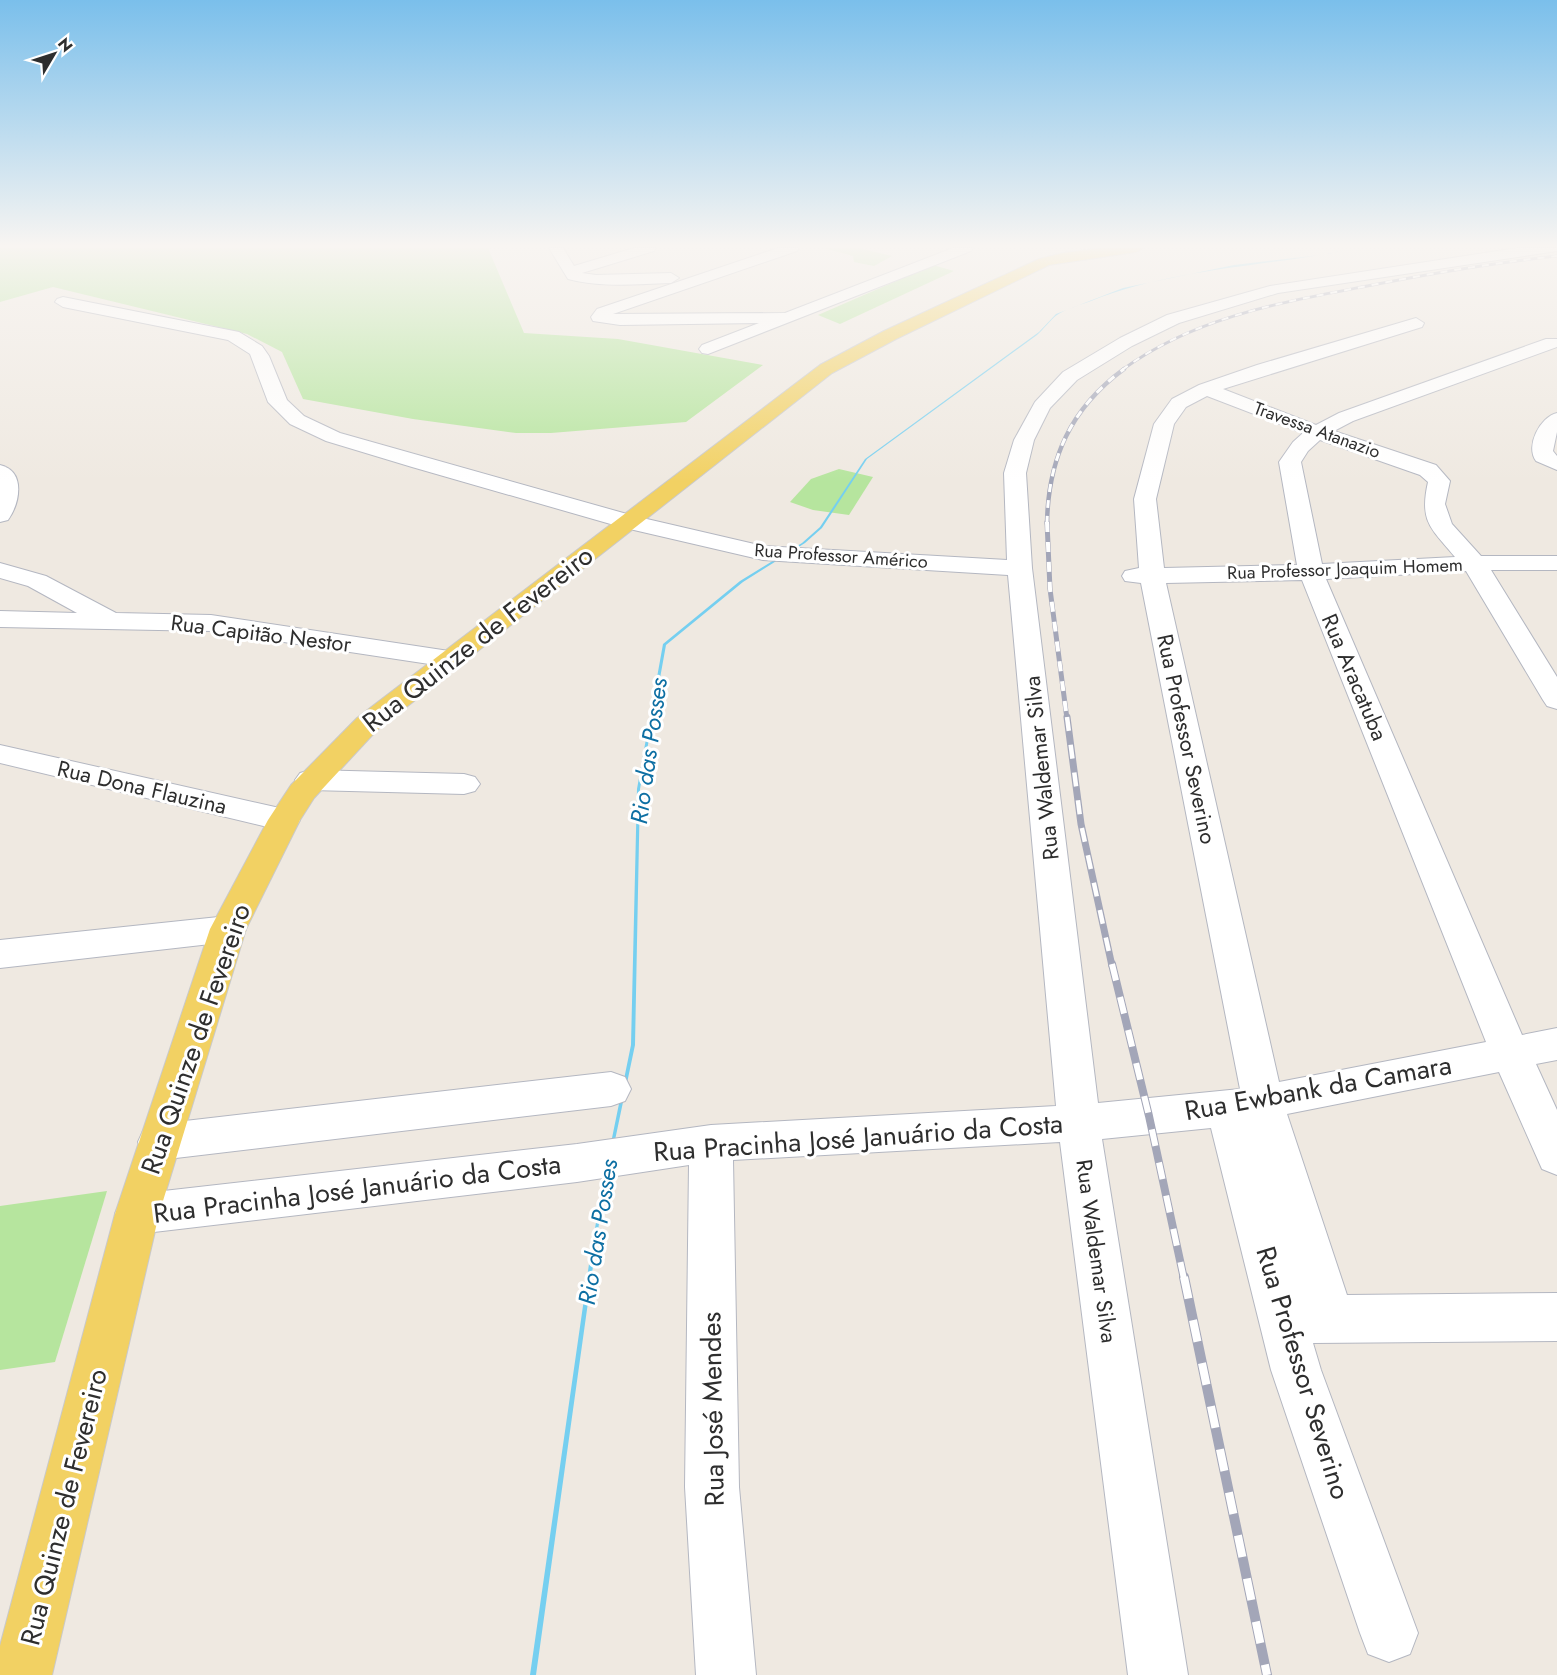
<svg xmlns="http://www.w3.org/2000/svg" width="1557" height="1675" font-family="Jost,sans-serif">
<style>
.green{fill:#b6e59e}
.water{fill:#75cff0}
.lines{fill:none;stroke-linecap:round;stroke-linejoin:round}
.minor-casing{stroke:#b4b7c1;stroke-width:2}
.major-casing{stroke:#c9c9c9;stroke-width:2}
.minor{fill:#fff;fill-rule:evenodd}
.major{fill:#f2d163;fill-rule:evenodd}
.rail-far5-casing{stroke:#a3a6b8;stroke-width:3}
.rail-far4-casing{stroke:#a3a6b8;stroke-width:4.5}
.rail-far3-casing{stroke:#a3a6b8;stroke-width:5}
.rail-far2-casing{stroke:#a3a6b8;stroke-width:7}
.rail-far1-casing{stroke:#a3a6b8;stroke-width:8}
.rail-casing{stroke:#a3a6b8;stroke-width:10}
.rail-far5{stroke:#fff;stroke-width:2;stroke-dasharray:7;stroke-linecap:butt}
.rail-far4{stroke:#fff;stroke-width:3;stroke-dasharray:8;stroke-linecap:butt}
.rail-far3{stroke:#fff;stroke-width:4;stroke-dasharray:10;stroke-linecap:butt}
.rail-far2{stroke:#fff;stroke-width:4.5;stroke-dasharray:14;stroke-linecap:butt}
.rail-far1{stroke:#fff;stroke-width:6;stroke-dasharray:17;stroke-linecap:butt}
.rail{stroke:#fff;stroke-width:8;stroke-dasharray:22;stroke-linecap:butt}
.labels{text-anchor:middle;stroke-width:6;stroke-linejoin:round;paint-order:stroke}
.far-street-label{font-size:18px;fill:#2e2e2e;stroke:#fff}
.street-label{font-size:22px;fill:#2e2e2e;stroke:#fff}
.water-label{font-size:24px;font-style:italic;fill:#0d6fa3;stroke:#fff}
.near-street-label{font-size:27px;fill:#2e2e2e;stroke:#fff}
</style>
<rect width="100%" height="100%" fill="#efe9e1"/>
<g class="green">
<polygon points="0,248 488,248 524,333 618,339 763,365 686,422 551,433 516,433 413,419 303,399 282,352 247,334 53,287 0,302"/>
<polygon points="824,248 859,248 892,256 874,266 854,262 853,256"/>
<polygon points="933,265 954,271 840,324 818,315"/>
<polygon points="839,469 873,477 849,515 813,510 790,502 811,479"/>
<polygon points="107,1191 55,1362 0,1370 0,1206"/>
</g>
<path class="water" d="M1357 248C1269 267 1176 267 1091 301 1080 305 1066 309 1057 315 1050 320 1044 329 1037 335L867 459 822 528 805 543 743 582 666 645 640 789 635 1045 602 1202 536 1675H530L589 1264 602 1187 631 1045 637 789 663 644 740 581 802 543 820 527 865 459 1039 332 1056 314 1123 288 1234 265 1320 255Z"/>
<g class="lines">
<g class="minor-casing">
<g id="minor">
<path d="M549 248H563L574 266 634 248H656L654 251 582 273 596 275 671 273 679 278 671 283C637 284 601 288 568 279Z"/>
<polygon points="778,248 799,248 797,251 613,314 785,313 953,248 973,248 971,251 708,354 702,353 699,349 702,345 759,323 620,325 593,321 591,317 597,309"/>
<path d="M1517 248H1557V251L1278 293 1179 323 1132 346 1077 380 1050 408 1034 440 1026 473 1032 568 1098 1103 1240 1089 1141 583 1125 581 1122 576 1125 571 1139 568 1134 499 1154 424 1172 399 1199 385 1257 365 1416 318 1424 323 1422 327 1223 389 1316 425 1339 413 1546 339H1557V347L1353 421 1334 431 1436 465 1450 481 1445 504 1452 524 1481 556H1557V570H1491L1557 677V709L1547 706 1543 700 1466 571 1326 579 1522 1035 1557 1028V1060L1536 1064 1557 1110V1175L1542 1169 1499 1072 1287 1114 1347 1295 1557 1293V1341L1313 1343 1321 1370 1418 1633 1410 1654 1389 1662 1368 1654 1360 1633 1271 1370 1211 1128 1102 1139 1188 1675H1128L1060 1142 733 1160 739 1487 756 1675H696L685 1487 689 1165 577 1182 137 1234 121 1228 115 1214 121 1200 137 1194 577 1144 711 1125 1056 1106 1008 575 763 560 621 527 412 467 326 441 290 424 268 402 250 354 228 340 63 307 55 302 57 299 63 297 239 332 262 346 269 356 287 400 304 416 340 433 634 516 763 546 1007 560 1004 473 1014 440 1035 402 1063 372 1120 338 1167 315 1270 286ZM1207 396 1303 433 1293 442 1279 462 1297 565 1164 568 1156 499 1174 424 1186 407ZM1320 440 1420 475 1428 482C1419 522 1431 528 1455 557L1322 564 1301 462 1308 451ZM1302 580 1486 1042 1279 1082 1166 583Z"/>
<path d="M1557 413V432L1553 451 1557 456V470L1536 461C1525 446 1540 417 1557 413Z"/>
<path d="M0 465C26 471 20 503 8 520L0 522Z"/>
<polygon points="0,563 46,576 116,613 211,615 449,651 459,653 463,659 459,665 449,667 211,631 0,627 0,611 77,613 28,586 0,578"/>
<polygon points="0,745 284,809 295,812 300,820 295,828 284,831 0,763"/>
<polygon points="311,770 464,774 475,777 480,784 475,791 464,794 311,790 300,787 295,780 300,773"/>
<polygon points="228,916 241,920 246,929 241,938 228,942 0,968 0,940"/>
<polygon points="611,1072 625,1077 631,1089 625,1101 611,1106 159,1160 144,1155 138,1142 144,1129 159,1124"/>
</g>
</g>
<g class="major-casing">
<polygon id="major" points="1102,248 1143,248 1136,252 1049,265 896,339 832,373 377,730 314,798 300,820 246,929 159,1214 52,1675 0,1675 0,1646 115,1214 210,929 268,820 291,785 357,718 820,365 884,331 1039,259 1063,253"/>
</g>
<use href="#minor" class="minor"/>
<use href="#major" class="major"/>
<g class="rail-far5-casing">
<path id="rail-far5" d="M1122 370C1193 318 1278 303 1362 287 1427 274 1492 263 1557 256"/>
</g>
<g class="rail-far4-casing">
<path id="rail-far4" d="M1047 524C1048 458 1071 408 1124 369"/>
</g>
<g class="rail-far3-casing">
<polyline id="rail-far3" points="1047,522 1050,589 1067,719"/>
</g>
<g class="rail-far2-casing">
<polyline id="rail-far2" points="1067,717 1081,824 1112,966"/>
</g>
<g class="rail-far1-casing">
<polyline id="rail-far1" points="1112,964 1149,1116 1184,1279"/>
</g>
<g class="rail-casing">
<polyline id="rail" points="1184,1277 1267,1675"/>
</g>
<use href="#rail-far5" class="rail-far5"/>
<use href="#rail-far4" class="rail-far4"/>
<use href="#rail-far3" class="rail-far3"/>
<use href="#rail-far2" class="rail-far2"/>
<use href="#rail-far1" class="rail-far1"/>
<use href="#rail" class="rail"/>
</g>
<linearGradient id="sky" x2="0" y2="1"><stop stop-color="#7abfeb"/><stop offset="0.51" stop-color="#f8f5f2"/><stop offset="1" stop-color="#f8f5f2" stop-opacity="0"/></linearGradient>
<rect width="1557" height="482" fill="url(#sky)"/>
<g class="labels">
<g class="far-street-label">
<text transform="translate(1317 430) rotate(20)" y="6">Travessa Atanazio</text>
<text transform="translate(841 556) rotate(4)" y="6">Rua Professor Américo</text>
<text transform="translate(1345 569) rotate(-2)" y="6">Rua Professor Joaquim Homem</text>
</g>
<g class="street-label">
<text transform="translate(261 633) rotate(7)" y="8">Rua Capitão Nestor</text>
<text transform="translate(1355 677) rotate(67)" y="8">Rua Aracatuba</text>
<text transform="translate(1187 739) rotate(78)" y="8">Rua Professor Severino</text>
<text transform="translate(1041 768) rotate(-96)" y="8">Rua Waldemar Silva</text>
<text transform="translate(142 787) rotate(13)" y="8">Rua Dona Flauzina</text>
<text transform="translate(1097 1251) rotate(82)" y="8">Rua Waldemar Silva</text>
</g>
<g class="water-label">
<text transform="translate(649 751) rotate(-82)" y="8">Rio das Posses</text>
<text transform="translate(598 1232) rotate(-81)" y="8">Rio das Posses</text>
</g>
<g class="near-street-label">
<text transform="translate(478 639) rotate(-38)" y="9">Rua Quinze de Fevereiro</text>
<text transform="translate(196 1039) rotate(-71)" y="9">Rua Quinze de Fevereiro</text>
<text transform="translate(1318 1088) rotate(-10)" y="9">Rua Ewbank da Camara</text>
<text transform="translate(858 1138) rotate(-4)" y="9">Rua Pracinha José Januário da Costa</text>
<text transform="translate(357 1189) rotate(-7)" y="9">Rua Pracinha José Januário da Costa</text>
<text transform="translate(1303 1373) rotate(73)" y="9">Rua Professor Severino</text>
<text transform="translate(713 1409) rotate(-91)" y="9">Rua José Mendes</text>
<text transform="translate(64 1507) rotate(-76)" y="9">Rua Quinze de Fevereiro</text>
</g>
</g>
<g transform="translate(54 54) rotate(51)" stroke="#ffffff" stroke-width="4.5" paint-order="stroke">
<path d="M0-4.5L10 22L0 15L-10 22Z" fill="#2e2e2e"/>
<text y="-9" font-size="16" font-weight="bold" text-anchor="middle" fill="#2e2e2e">N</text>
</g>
</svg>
